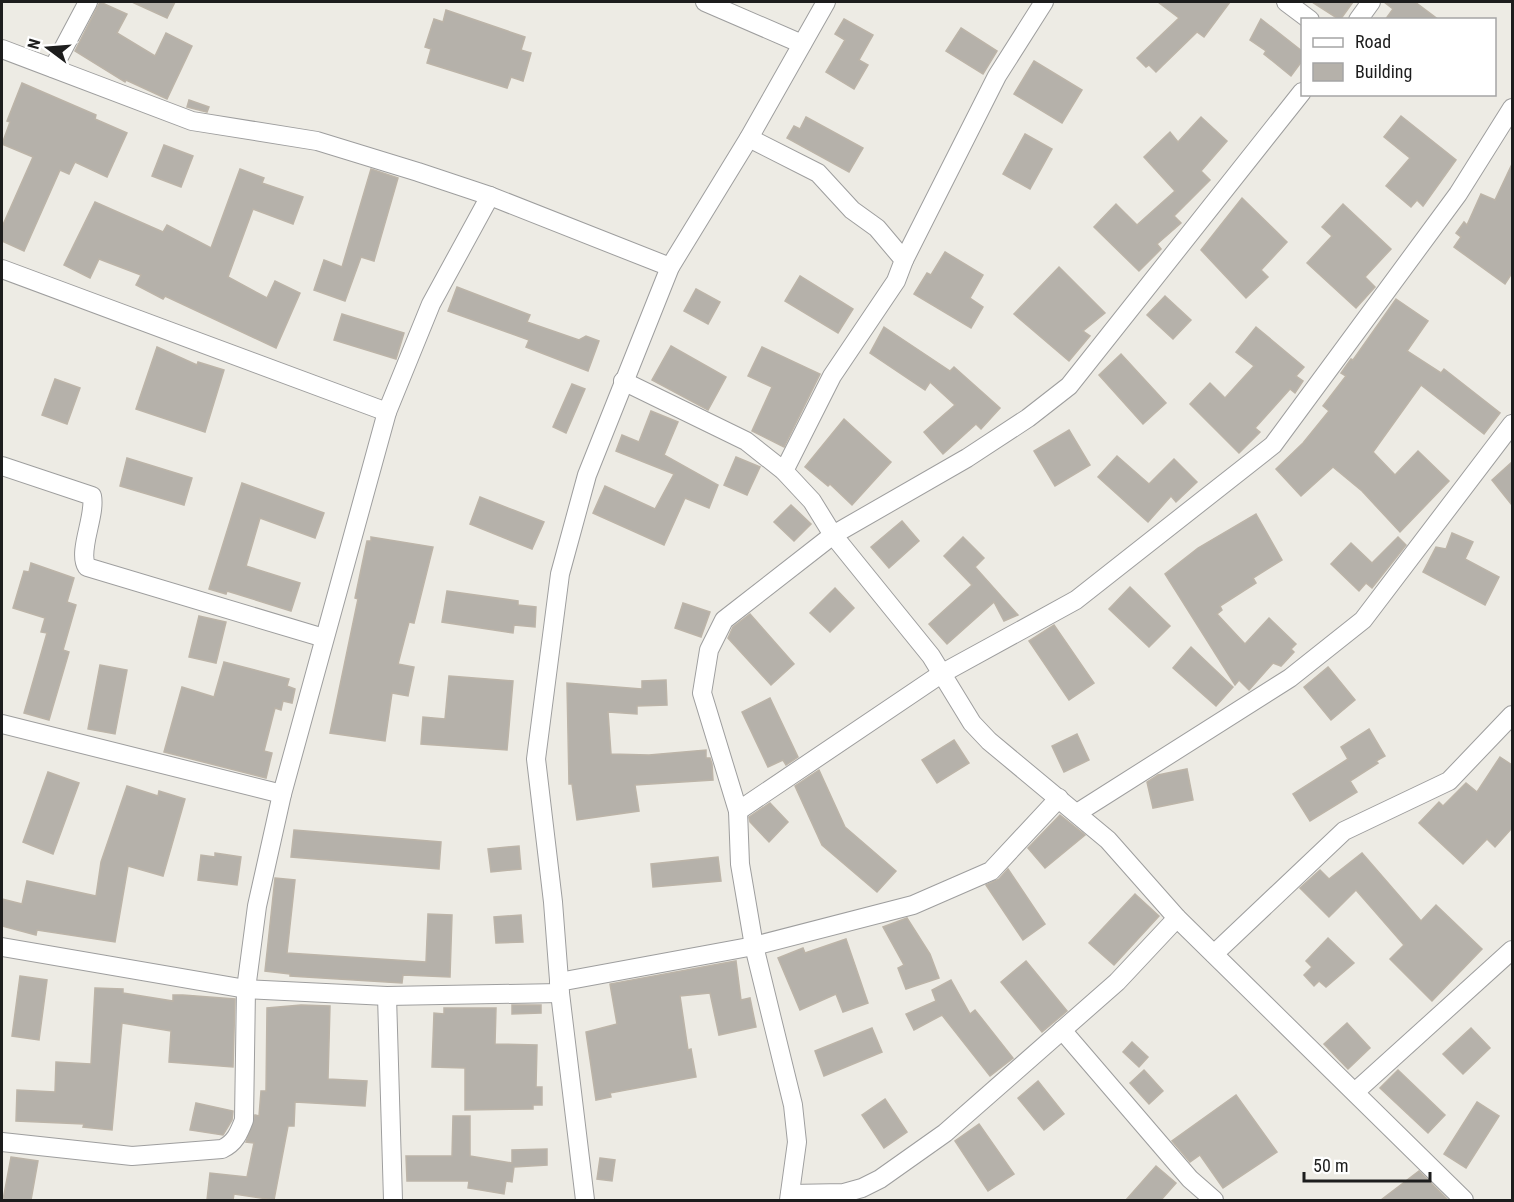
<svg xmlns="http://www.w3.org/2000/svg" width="1514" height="1202" font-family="'Roboto Condensed',sans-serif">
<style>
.building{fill:#b5b1aa;stroke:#bcb4a8;stroke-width:1.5}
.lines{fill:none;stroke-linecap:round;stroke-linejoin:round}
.street-casing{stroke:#9e9e9e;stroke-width:20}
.street{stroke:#fff;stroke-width:18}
</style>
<rect width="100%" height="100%" fill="#edebe4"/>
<g class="building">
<polygon points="100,2 127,14 117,33 155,56 166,33 192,46 167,99 126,80 125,82 75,51"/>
<polygon points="132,2 175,2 167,18"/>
<polygon points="1158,2 1230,2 1204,37 1197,32 1156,72 1149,65 1146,67 1137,58 1179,18"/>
<polygon points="1312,2 1353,2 1340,20"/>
<polygon points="1384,2 1415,2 1439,20 1385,20 1393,9"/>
<polygon points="446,10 525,37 521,50 531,53 523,81 511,77 507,88 427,63 431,49 425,47 434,19 443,22"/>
<polygon points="844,19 873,35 859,60 868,65 854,89 826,72 845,40 835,34"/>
<polygon points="1261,19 1302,51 1302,61 1291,76 1264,54 1266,51 1250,40"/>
<polygon points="961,28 997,51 983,74 946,51"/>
<polygon points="1034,61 1082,90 1062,123 1014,94"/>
<polygon points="22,83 96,115 95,119 127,133 107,177 75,162 69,174 60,170 24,251 2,241 2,227 33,157 2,144 10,122 7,121"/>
<polygon points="189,100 209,107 207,112 187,107"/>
<polygon points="1401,116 1456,160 1423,206 1417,200 1411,207 1386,186 1410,158 1384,137"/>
<polygon points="806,117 863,148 849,172 787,138 794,126 800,129"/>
<polygon points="1201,117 1227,141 1201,171 1210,180 1174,216 1181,223 1157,244 1161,249 1139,271 1094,227 1116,204 1137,225 1175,191 1144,157 1170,132 1178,142"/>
<polygon points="1025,134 1052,149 1030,189 1003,174"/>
<polygon points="164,145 193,156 181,187 152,176"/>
<polygon points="1512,164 1512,273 1505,284 1454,247 1461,237 1456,233 1464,222 1467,225 1481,194 1495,200"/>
<polygon points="240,169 264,178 262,183 303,197 293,224 253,209 228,277 267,298 275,281 300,293 276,348 165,296 163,299 136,285 141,275 99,259 90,278 64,265 95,202 163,232 167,225 211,248"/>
<polygon points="371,169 398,178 374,261 361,257 345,301 314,290 324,260 342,267"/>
<polygon points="1242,198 1287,242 1261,270 1268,277 1246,298 1201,250"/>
<polygon points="1343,204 1391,249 1365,277 1375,287 1356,308 1307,263 1332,236 1322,227"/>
<polygon points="945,252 983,275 970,298 983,307 971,328 914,294 927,273 931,275"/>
<polygon points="1059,267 1105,313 1083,331 1090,336 1069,361 1014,314"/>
<polygon points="800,276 853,309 838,333 785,301"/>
<polygon points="457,287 530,315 527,322 579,340 586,336 599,341 588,371 526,347 529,340 448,311"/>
<polygon points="696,289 720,302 708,324 684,311"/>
<polygon points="1165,296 1191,320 1173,339 1147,315"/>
<polygon points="1396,299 1428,321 1407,351 1441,373 1444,369 1500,413 1484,434 1421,385 1373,452 1395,475 1418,451 1449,481 1400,532 1362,491 1333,467 1301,496 1276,469 1303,443 1329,411 1323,406 1346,376 1341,373 1351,359 1353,360"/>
<polygon points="342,314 404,333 396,359 334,340"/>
<polygon points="884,327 950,371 954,367 1000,408 981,429 976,424 943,454 924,432 955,405 930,382 925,390 870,353"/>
<polygon points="1256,327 1304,367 1296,376 1303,381 1295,393 1290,389 1255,428 1260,432 1239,453 1190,404 1210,383 1225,398 1254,366 1236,352"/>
<polygon points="671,346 726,377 708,410 652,380"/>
<polygon points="157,347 197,365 198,362 224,370 205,432 136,409"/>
<polygon points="762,347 820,374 784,447 752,431 772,387 748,376"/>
<polygon points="1121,354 1166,403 1143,424 1099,375"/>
<polygon points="55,379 80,388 67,424 42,415"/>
<polygon points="572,384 585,389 566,433 553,427"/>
<polygon points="651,411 678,422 664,455 718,485 709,508 685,498 664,545 593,513 605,486 655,509 674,474 616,451 622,435 639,442"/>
<polygon points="844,419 891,462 852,505 830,484 828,486 805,467"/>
<polygon points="1069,430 1090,465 1055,486 1034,451"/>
<polygon points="1117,456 1149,484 1174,459 1197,482 1176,502 1171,496 1148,522 1098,477"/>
<polygon points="736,457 760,467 747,495 724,485"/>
<polygon points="127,458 192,478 184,505 120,486"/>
<polygon points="1512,462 1512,505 1492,480"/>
<polygon points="242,483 324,513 315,538 260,518 246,566 300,583 291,611 227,591 226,594 209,589"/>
<polygon points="480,497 544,522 532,549 470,524"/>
<polygon points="791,505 811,524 794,541 774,522"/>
<polygon points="1256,514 1282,560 1253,578 1256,583 1220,606 1222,610 1217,614 1245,644 1269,618 1296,644 1291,649 1294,652 1281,666 1273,663 1249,690 1239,680 1235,685 1165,574 1198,548"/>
<polygon points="902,521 919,541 889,568 871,547"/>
<polygon points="1452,533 1473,542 1465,559 1499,577 1485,605 1423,572 1436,547 1446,549"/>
<polygon points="371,537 433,547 414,623 409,622 398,664 414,667 408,696 392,693 385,741 330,733 358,599 355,598 367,541 371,541"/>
<polygon points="963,537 984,558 975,567 1018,615 1004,621 994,602 947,644 929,624 972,585 944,556"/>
<polygon points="1398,537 1406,545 1372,588 1366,583 1359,591 1331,564 1351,543 1372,563"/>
<polygon points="31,563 74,578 67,602 76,605 63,650 69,652 49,720 24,713 47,633 41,632 45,618 13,608 24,571 29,572"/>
<polygon points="1130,587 1170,626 1149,647 1109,609"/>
<polygon points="835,588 854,608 830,632 810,613"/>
<polygon points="447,591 518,601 518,605 536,607 535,627 514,625 513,633 442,622"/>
<polygon points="683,603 710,612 701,637 675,628"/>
<polygon points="750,614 794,664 771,685 728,638 733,627"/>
<polygon points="199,616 226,622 216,663 189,657"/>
<polygon points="1054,625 1094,683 1069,700 1029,641"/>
<polygon points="1191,647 1233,687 1216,706 1173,668"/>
<polygon points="224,662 289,679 287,686 295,689 292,703 283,701 281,710 275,708 264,751 272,753 266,778 164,752 182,687 214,697"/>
<polygon points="100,665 127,670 115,734 88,729"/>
<polygon points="1328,667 1355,700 1331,720 1304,687"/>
<polygon points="449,676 513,681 507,750 421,744 423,717 445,719"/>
<polygon points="666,680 667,705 637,706 637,714 608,712 611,754 649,755 706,750 706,758 710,758 712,764 713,780 635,785 639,811 577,820 572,784 569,784 567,683 642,689 642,681"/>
<polygon points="770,698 798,757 786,765 783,760 768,767 742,712"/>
<polygon points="1369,729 1385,756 1376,761 1378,763 1350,781 1357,792 1310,821 1293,794 1348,759 1341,747"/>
<polygon points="1077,734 1089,760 1064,772 1052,746"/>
<polygon points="954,740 969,763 937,783 922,760"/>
<polygon points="1500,757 1512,765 1512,828 1495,847 1487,839 1463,864 1419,823 1439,802 1443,806 1466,783 1477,792"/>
<polygon points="1187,769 1193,800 1153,808 1147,782 1158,775"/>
<polygon points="819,770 845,827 896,871 877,892 822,845 795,786"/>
<polygon points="48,772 79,783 53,854 23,842"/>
<polygon points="127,786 158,796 159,791 185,799 163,876 128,866 115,942 37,930 36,935 2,926 2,899 22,904 27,881 96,896 101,862"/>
<polygon points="770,803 788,822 769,842 750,822 749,817"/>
<polygon points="1060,815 1085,835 1045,868 1028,848"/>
<polygon points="294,830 441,842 439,869 291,857"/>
<polygon points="519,846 521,869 491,872 488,849"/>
<polygon points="215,853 241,857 237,885 198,880 201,855 215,857"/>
<polygon points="1362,853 1421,921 1436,905 1482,949 1432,1001 1390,959 1404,945 1356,890 1329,917 1300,888 1320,870 1329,879"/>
<polygon points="718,857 721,881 653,887 651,864"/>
<polygon points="1008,869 1045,924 1023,940 986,885 999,879"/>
<polygon points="275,878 295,880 287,953 426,962 428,914 452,915 450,977 403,975 402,983 290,976 290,974 265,971"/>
<polygon points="1135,894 1159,916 1114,965 1089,943"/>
<polygon points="521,915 523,942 496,943 494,917"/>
<polygon points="907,918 930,954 939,978 906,989 898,968 904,965 883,927"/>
<polygon points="1328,938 1354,963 1326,987 1319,981 1314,986 1304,975 1312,967 1306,961"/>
<polygon points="846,939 868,1003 843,1012 836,994 800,1010 778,958 803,948 805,953"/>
<polygon points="736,961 741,1000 750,998 756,1027 719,1035 710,993 680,996 688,1050 691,1049 696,1077 610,1093 611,1097 596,1100 586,1032 617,1024 610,984"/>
<polygon points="1026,961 1067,1011 1042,1032 1001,982"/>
<polygon points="20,976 47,980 39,1040 12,1036"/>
<polygon points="951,980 970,1014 975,1010 1013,1058 990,1076 942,1015 914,1030 906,1014 936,1001 932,990"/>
<polygon points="95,988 123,989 123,993 173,1001 173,995 183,995 235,999 233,1067 169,1062 171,1031 122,1023 112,1130 83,1127 84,1124 16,1121 17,1090 55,1092 56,1062 91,1064"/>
<polygon points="301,1005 330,1006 328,1079 367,1081 365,1106 295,1102 294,1126 288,1126 274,1200 234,1194 233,1200 207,1200 210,1173 247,1177 254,1143 246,1142 255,1115 259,1116 261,1091 266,1091 267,1008"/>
<polygon points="512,1005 541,1005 541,1013 512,1014"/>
<polygon points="444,1008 496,1008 495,1044 537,1045 536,1087 542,1087 542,1105 533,1105 533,1109 465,1110 465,1068 432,1067 434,1013 444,1014"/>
<polygon points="1347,1023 1370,1048 1348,1069 1324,1044"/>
<polygon points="872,1028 882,1052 824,1076 815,1051"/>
<polygon points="1471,1028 1490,1048 1463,1074 1443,1054"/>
<polygon points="1132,1042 1148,1057 1139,1067 1123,1052"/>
<polygon points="1144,1070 1163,1091 1149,1104 1130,1083"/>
<polygon points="1398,1070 1445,1115 1428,1133 1380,1088"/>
<polygon points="1038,1081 1064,1114 1044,1130 1018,1098"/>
<polygon points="1236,1095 1277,1152 1223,1188 1200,1155 1190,1162 1172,1141"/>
<polygon points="885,1099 907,1132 884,1148 862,1115"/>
<polygon points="1477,1102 1499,1116 1466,1168 1444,1154"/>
<polygon points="196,1103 233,1111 232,1120 223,1135 190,1130"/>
<polygon points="453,1116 470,1116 470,1156 512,1163 512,1150 547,1149 547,1165 514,1167 512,1182 506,1181 504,1194 468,1188 469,1181 407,1181 406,1156 452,1156"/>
<polygon points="979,1124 1014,1174 988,1191 955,1141"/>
<polygon points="11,1157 38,1161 31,1200 3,1200"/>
<polygon points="600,1158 615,1160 612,1181 597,1179"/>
<polygon points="1156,1166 1176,1183 1161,1200 1126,1200"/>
<polygon points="1419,1171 1448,1200 1381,1200"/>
</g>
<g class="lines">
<g class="street-casing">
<g id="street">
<polyline points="705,2 802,44"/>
<polyline points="1286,2 1310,20"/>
<polyline points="1358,20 1371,2"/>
<polyline points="2,49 192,121 317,141 418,172 490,196 670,267"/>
<polyline points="53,68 88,2"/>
<polyline points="749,138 818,173 852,210 877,228 904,260 896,281 832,376 784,471"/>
<polyline points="904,260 997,76 1044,2"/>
<polyline points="2,269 387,412"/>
<polyline points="623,381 746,441 784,471 812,501 833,535 931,656 972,723 989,741 1108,840 1177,918 1464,1200"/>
<path d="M2 466 92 496C96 516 77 552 87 567L324 638"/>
<polyline points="2,724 282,794"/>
<polyline points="738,811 941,674 1076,600 1273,445 1458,194 1512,108"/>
<polyline points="1077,813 1290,678 1363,620 1512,424"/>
<polyline points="2,947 246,989 387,996 560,993"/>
<polyline points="1214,954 1344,831 1449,781 1512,715"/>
<polyline points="559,982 754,946 913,905 991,871 1059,798"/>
<polyline points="387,996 393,1200"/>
<polyline points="1062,1030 1190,1179 1214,1200"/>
<polyline points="1355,1092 1512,950"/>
<path d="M2 1142 132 1156 222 1149C235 1143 239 1133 244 1120L246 989 257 906 282 794 387 412 431 304 490 196"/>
<polyline points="790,1194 844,1193 862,1188 880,1179 945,1133 1117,982 1177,918"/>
<polyline points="585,1200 560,993 553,902 536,759 560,574 587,475 670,267 749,138 826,2"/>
<polyline points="789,1200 797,1142 793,1105 754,946 740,864 738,811 702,693 709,650 724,620 833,535 967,458 1028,418 1069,386 1302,92"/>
</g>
</g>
<use href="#street" class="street"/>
</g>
<rect width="1514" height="1202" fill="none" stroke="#1d1d1d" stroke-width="6"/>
<rect x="1301" y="18" width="195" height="78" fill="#ffffff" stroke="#a5a5a5" stroke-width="1.5"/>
<rect x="1313" y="38" width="30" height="9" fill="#ffffff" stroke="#a5a5a5" stroke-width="1.5"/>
<text x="1355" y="48" font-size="18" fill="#1d1d1d">Road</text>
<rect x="1313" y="63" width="30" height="18" fill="#b5b1aa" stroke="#a5a5a5" stroke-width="1.5"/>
<text x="1355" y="78" font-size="18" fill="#1d1d1d">Building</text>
<g transform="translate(48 48) rotate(286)" stroke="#ffffff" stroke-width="4.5" paint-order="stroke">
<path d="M0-4.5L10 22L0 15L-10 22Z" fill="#1d1d1d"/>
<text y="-9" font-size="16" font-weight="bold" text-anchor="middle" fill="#1d1d1d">N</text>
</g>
<path d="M1304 1172v9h126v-9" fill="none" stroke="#1d1d1d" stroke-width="3"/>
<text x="1313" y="1172" font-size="18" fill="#1d1d1d" stroke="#ffffff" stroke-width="4.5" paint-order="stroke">50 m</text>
</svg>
